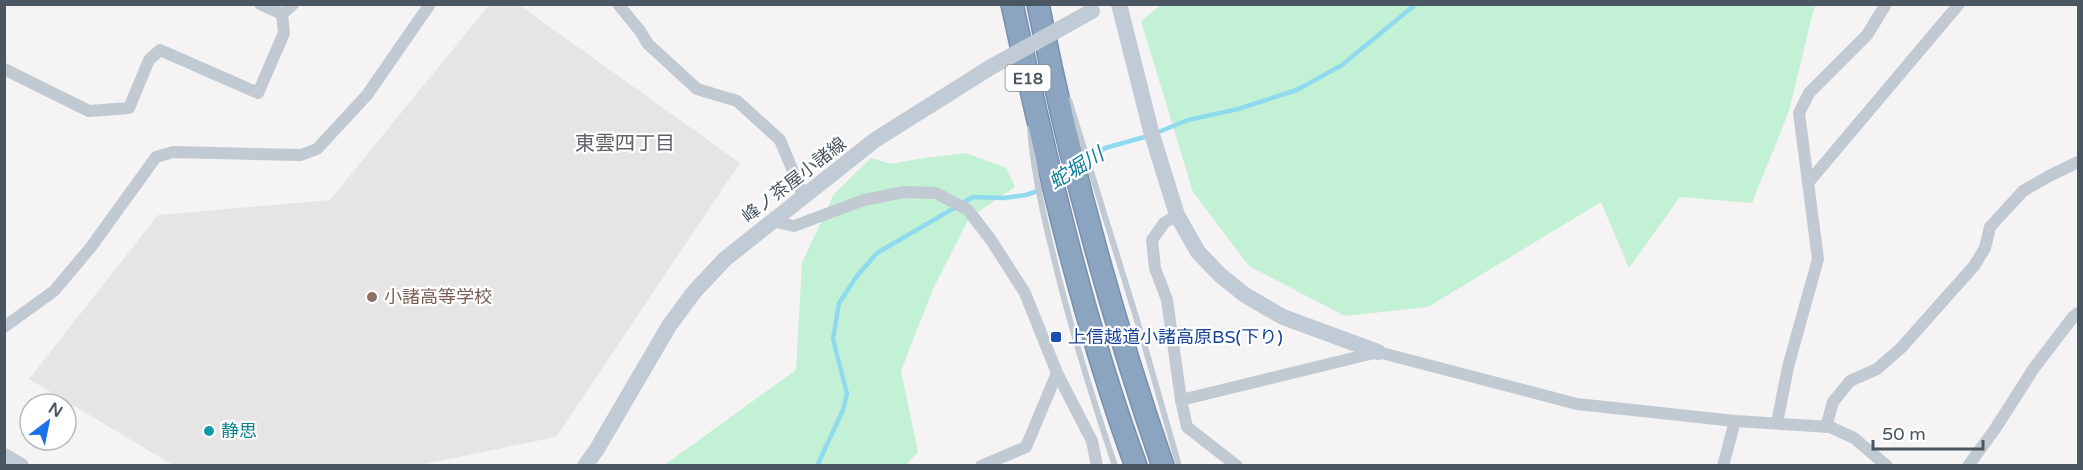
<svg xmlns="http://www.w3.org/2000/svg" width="2083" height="470" font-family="'Varela Round','Noto Sans JP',sans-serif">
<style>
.education{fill:#e6e4e5}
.green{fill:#c3f1d5}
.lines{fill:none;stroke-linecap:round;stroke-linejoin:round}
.stream{stroke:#90daee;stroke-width:4.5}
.highway-casing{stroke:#7690ad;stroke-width:24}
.lane{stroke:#c1cad2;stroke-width:6}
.street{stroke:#c1cad2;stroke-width:12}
.secondary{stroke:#c1cbd6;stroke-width:16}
.highway{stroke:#8ba5c1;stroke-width:21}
.secondary-bridge{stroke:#c1cbd6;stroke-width:16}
.education-dot{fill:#8d6e63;stroke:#fff;stroke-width:2}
.transit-dot{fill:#1a4fb4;stroke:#fff;stroke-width:2}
.culture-dot{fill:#0f9aa8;stroke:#fff;stroke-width:2}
.labels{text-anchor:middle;stroke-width:4.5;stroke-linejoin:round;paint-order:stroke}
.shield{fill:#fff;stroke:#808990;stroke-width:1.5}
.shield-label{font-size:16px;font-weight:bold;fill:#4a5661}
.street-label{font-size:18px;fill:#4a5661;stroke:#fff}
.education-label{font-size:18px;fill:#785e54;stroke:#fff;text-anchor:start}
.transit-label{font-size:18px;fill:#164399;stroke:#fff;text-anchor:start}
.culture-label{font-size:18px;fill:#0d838f;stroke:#fff;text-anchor:start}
.neighbourhood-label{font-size:20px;fill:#5f6368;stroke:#fff}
.water-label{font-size:20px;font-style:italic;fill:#0c7c9b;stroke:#fff}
</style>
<rect width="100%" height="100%" fill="#f5f3f3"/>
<polygon class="education" points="489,5 519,5 740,163 556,437 419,465 173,465 29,379 158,215 330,200"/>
<g class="green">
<polygon points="1162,4 1816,4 1816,5 1813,12 1789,111 1752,203 1680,197 1629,268 1601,202 1428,307 1345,316 1249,266 1193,192 1141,21"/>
<polygon points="966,153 1006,168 1015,187 969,218 933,289 901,371 918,452 906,465 663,466 796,370 802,263 834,194 871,158 891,164 924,158"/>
</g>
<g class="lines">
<g class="stream">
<polyline points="1156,133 1188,120 1238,109 1297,90 1342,65 1416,4"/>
<polyline points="1088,161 1105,148 1148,136"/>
<polyline points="817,466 843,410 847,394 833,339 839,303 857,276 877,253 973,197 1004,198 1026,195 1049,187"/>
</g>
<g class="highway-casing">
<g id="highway">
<path d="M1012 4C1046 160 1081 316 1136 466"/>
<path d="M1038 4C1069 161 1111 315 1163 466"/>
</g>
</g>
<g class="lane">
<polyline points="1069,100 1141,333 1179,466"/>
<path d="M1030 128C1033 169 1042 210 1052 250 1069 323 1091 394 1115 466"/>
</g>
<g class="street">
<polyline points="260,4 282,14"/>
<polyline points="618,4 640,31 648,44 697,89 737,101 780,140 804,198"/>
<polyline points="282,14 293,4"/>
<polyline points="4,69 89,111 129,108 149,60 160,50 258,93 284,33 282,14"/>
<polyline points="1808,183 1959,4"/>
<polyline points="1177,215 1164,223 1152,240 1155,268 1167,300 1181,400 1187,427 1237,466"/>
<polyline points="772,221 794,226 864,200 904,192 936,193 968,210 991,240 1025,293 1057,373 1092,441 1097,466"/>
<polyline points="4,327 54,291 91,247 156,157 173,152 301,155 317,149 367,95 430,4"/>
<polyline points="1181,400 1378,352 1577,404 1735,421 1830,427 1854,438 1887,466"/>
<polyline points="1777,423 1788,367 1818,259 1799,113 1809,93 1867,35 1886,4"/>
<polyline points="1826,427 1833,402 1850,381 1877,369 1901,348 1974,266 1985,248 1990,227 2023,191 2049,176 2078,162"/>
<polyline points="981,466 1026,447 1057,373"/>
<polyline points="1723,466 1735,421"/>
<polyline points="1968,466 1995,429 2034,368 2073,317 2078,313"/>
</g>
<g class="secondary">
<polyline points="1119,4 1151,131 1177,215 1198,252 1220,275 1245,295 1283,317 1378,352"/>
<polyline points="4,456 21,466"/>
<polyline points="585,466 597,449 669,326 694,292 725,259 875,140 991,67"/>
</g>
<use href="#highway" class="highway"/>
<polyline class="secondary-bridge" points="991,67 1092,11"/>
</g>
<circle class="education-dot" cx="372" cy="297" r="6"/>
<rect class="transit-dot" x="1050" y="331" width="12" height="12" rx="3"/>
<circle class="culture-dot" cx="209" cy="431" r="6"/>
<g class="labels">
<rect class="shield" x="1005.5" y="65" width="45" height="26" rx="4.5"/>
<g class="shield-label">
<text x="1028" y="84">E18</text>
</g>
<g class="street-label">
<text transform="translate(794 180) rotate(-38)" y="6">峰ノ茶屋小諸線</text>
</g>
<g class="education-label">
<text x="384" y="303">小諸高等学校</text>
</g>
<g class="transit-label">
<text x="1068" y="343">上信越道小諸高原BS(下り)</text>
</g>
<g class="culture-label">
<text x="221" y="437">静思</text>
</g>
<g class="neighbourhood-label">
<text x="625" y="150">東雲四丁目</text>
</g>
<g class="water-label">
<text transform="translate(1076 168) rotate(-32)" y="7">蛇堀川</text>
</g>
</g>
<rect width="2083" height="470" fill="none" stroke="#4a5661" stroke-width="12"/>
<g transform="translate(48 422) rotate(32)"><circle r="28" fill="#ffffff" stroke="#b7bbc0" stroke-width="1.5"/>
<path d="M0-4.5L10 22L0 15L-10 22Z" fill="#1a73e8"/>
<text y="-9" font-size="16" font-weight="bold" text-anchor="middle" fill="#4a5661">N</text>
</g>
<path d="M1873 440v9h110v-9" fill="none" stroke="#4a5661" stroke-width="3"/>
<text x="1882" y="440" font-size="18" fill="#4a5661" stroke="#ffffff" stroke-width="4.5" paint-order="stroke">50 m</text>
</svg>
